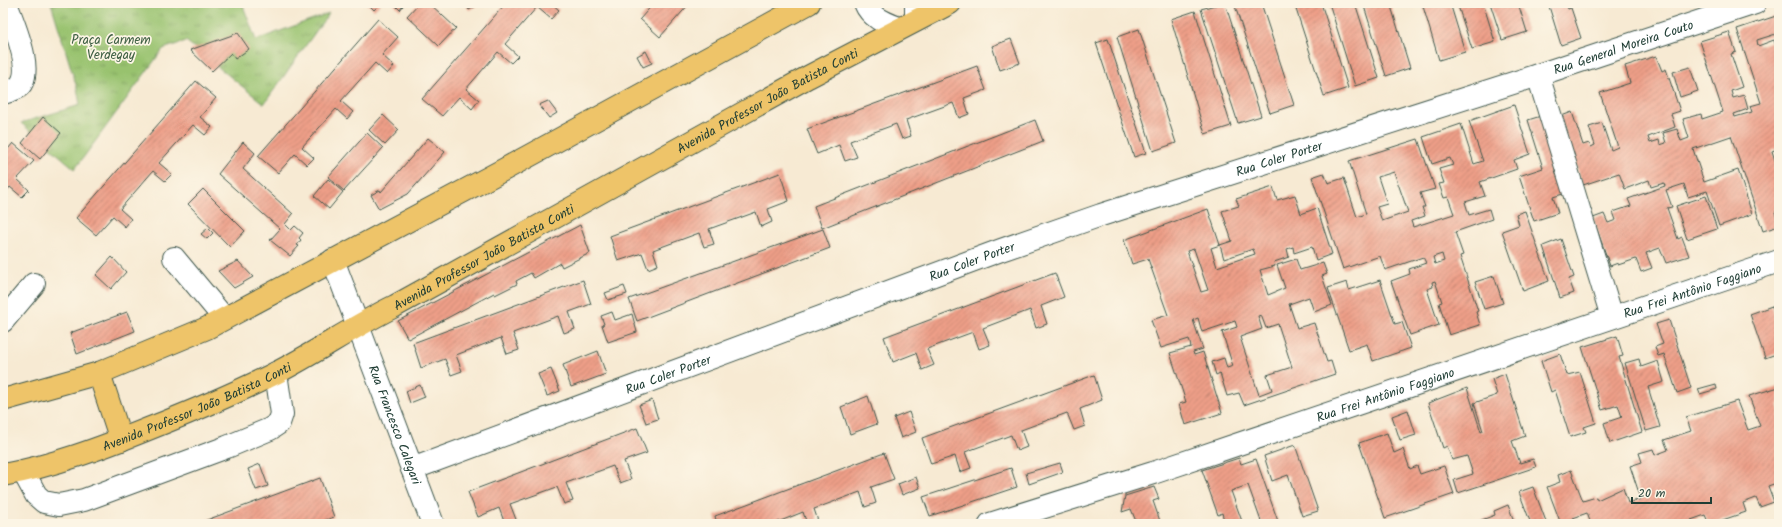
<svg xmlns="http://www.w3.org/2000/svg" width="1782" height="527" font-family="Kalam,sans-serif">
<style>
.park{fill:url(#park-tufts);stroke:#5c8051}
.building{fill:url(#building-hatch);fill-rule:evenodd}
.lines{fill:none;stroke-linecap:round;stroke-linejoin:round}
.minor-casing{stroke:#3f574c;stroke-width:24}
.major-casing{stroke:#3f574c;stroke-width:24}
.minor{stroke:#fff;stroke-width:22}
.major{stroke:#eec469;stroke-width:22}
.labels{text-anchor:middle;stroke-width:3.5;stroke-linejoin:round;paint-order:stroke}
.park-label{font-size:13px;fill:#3d5e42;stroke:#fcf5e5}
.street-label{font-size:13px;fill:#1f3d34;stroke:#fcf5e5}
</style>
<defs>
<pattern id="park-tufts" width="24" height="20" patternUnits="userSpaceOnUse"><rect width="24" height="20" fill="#98c26e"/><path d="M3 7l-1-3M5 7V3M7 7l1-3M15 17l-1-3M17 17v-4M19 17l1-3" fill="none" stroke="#7b9f5b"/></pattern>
<pattern id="building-hatch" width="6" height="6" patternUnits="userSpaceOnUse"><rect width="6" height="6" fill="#ee9f88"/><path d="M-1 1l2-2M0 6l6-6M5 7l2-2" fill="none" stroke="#c08370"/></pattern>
</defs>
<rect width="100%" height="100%" fill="#fcf5e5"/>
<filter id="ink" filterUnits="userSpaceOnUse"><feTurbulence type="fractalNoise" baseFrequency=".025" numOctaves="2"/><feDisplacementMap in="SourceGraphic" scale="8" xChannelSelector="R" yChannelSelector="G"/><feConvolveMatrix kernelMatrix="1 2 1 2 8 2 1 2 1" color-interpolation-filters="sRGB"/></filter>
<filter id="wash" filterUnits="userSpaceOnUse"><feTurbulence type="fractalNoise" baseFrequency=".012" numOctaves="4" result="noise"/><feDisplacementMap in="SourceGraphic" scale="16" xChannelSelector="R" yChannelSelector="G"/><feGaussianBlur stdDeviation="0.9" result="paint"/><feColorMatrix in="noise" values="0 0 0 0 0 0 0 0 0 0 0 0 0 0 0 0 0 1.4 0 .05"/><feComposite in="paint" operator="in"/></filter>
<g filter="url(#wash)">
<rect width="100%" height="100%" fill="#f7ead3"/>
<polygon class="park" points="51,3 242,3 256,40 329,13 264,104 186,41 163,49 75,169 21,123 80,105 77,88"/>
<g id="blocks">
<g class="building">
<polygon points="367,3 381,3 374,10"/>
<polygon points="393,3 405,3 400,10"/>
<polygon points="419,3 429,3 456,28 439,46 407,16"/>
<polygon points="465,3 481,3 469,10"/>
<polygon points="506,3 551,3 559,10 551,19 537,7 505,44 518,56 511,63 498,52 466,89 479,100 472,109 459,97 442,116 422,99"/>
<polygon points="654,3 690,3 660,37 640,19"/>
<polygon points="1222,3 1225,3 1261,116 1238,123 1201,9"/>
<polygon points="1234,3 1261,3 1294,105 1270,113"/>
<polygon points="1294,3 1321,3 1348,88 1324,96"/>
<polygon points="1329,3 1355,3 1379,78 1355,86"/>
<polygon points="1363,3 1390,3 1410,68 1386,76"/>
<polygon points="1422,3 1450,3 1465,52 1439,60"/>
<polygon points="1457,3 1483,3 1495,42 1472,49"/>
<polygon points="1490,3 1518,3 1527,32 1502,40"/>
<polygon points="1548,3 1566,3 1568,9 1571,8 1581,38 1561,45"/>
<polygon points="1195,11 1231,126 1205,134 1171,19"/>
<polygon points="1779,15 1779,33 1757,40 1758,46 1774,40 1779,55 1779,155 1777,149 1772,151 1779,173 1779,211 1775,212 1779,226 1763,231 1731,136 1693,149 1704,182 1738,170 1752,214 1719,226 1707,191 1688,197 1684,184 1666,190 1672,207 1667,208 1678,239 1682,237 1689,256 1666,263 1660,248 1646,253 1652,268 1641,272 1636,259 1618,265 1618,263 1610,266 1593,218 1604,214 1608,223 1616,220 1613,212 1631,206 1628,199 1665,186 1664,183 1651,187 1649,180 1625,189 1619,173 1583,185 1559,117 1572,112 1583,145 1589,143 1591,147 1595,145 1589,127 1602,123 1611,150 1618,147 1600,93 1630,83 1625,66 1656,56 1662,71 1666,69 1680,111 1671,114 1675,127 1648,137 1650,143 1659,140 1660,145 1666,143 1663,133 1677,129 1681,141 1689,138 1683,119 1701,114 1702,119 1723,112 1700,41 1729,32 1736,52 1731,54 1742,87 1731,91 1733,98 1744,95 1748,109 1734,114 1735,117 1752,112 1750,106 1761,103 1737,29"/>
<polygon points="378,19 398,37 382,55 394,66 387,74 375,63 341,101 353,112 347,119 336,109 302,147 314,158 307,165 295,154 278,173 258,156"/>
<polygon points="1139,29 1176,143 1153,151 1117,37"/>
<polygon points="238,33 249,49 235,59 231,53 212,71 190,50"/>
<polygon points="1011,39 1020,63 1000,70 992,46"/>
<polygon points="1108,39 1146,153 1134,157 1096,43"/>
<polygon points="646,51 652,63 643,67 637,56"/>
<polygon points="977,66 986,90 964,98 969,114 959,118 953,103 906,120 911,136 902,139 896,124 850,141 857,157 845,161 839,145 817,154 807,129"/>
<polygon points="1690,67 1698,91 1680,97 1673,72"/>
<polygon points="196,81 216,98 200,117 212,127 205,135 193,125 159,163 172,174 165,181 153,171 120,209 131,219 125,227 113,216 96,235 76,218"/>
<polygon points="548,101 557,113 549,118 539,105"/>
<path d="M1514 105 1530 154 1514 160 1517 169 1480 182 1485 196 1465 202 1469 215 1489 209 1492 219 1455 232 1463 255 1460 256 1478 311 1476 312 1480 325 1449 335 1439 303 1442 302 1435 281 1432 282 1433 287 1427 289 1439 325 1410 335 1391 281 1410 274 1409 269 1426 263 1423 257 1385 270 1380 256 1343 269 1312 177 1324 173 1328 183 1344 178 1357 217 1366 214 1349 161 1418 139 1435 189 1420 193 1425 207H1422L1425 216 1411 221 1413 227 1454 214 1448 197 1444 198 1439 184 1444 183 1439 169 1453 165 1450 158 1432 164 1423 137 1461 124 1474 164 1483 161 1469 121ZM1394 172 1408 212 1382 221 1377 207 1387 204 1378 177ZM1442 254 1444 261 1435 264 1433 257Z"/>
<polygon points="383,115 399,130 385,145 369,130"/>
<polygon points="1541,116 1566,193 1553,197 1558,213 1534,221 1519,176 1543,168 1528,120"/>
<polygon points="43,117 61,133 40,159 22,143"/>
<polygon points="1035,120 1043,141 822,228 814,206"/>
<polygon points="367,133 383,148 344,191 328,177"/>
<polygon points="428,138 445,152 408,194 379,209 371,195 380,190 381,192"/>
<polygon points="243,142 255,153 243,169 293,214 285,224 291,230 295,226 303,233 299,238 301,240 297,245 299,246 290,256 270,240 280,229 218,174"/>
<polygon points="13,143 34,161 17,179 29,190 22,197 10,187 3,195 3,155"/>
<polygon points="780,173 789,201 768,209 772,222 761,227 756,212 709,229 714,244 704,247 699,233 653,250 658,265 648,269 642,253 618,261 610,236"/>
<polygon points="328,179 343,192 329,209 314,196"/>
<path d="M1273 187 1277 200 1295 195 1301 214 1317 208 1332 254 1316 260 1312 247 1294 253 1293 247 1287 249 1289 257 1274 262 1275 266 1260 270 1268 295 1285 288 1277 265 1296 259 1300 270 1323 263 1327 274 1322 276 1332 305 1314 312 1309 297 1289 304 1297 328 1314 323 1327 362 1331 361 1335 374 1244 405 1239 393 1227 396 1220 373 1216 375 1212 362 1224 358 1227 368 1233 366 1222 332 1237 327 1235 321 1202 332 1198 318 1193 320 1203 349 1193 352 1194 355 1203 352 1222 413 1185 425 1179 404 1186 402 1170 353 1191 347 1189 339 1161 348 1151 320 1168 315 1148 259 1132 264 1124 240 1208 209 1220 245 1211 248 1217 267 1255 254 1253 249 1224 259 1220 245 1232 241 1222 211 1239 206 1236 199ZM1194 249 1208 290 1201 292 1187 251ZM1261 315 1266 328 1278 324 1292 367 1267 375 1272 390 1259 395 1240 337 1262 329 1258 316Z"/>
<polygon points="203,189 245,231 230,247 188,204"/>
<polygon points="1706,196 1717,229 1687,239 1676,206"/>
<polygon points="1525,211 1549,281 1523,291 1502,231 1519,225 1516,214"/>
<polygon points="580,225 590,253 562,267 560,263 534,278 531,273 516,281 517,284 495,295 494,293 408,339 398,321"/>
<polygon points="208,228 213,233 207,239 201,234"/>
<polygon points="823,229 830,248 637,321 629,299"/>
<polygon points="1561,239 1574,277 1569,279 1574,293 1560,298 1543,246"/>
<polygon points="112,257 126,272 111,289 96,275"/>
<polygon points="238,261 253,277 234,288 218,271"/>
<polygon points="1055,273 1064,297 1041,306 1047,324 1036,328 1030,310 983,328 990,345 979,349 973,332 927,349 934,365 922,370 916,353 893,362 884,337"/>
<polygon points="1494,276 1503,303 1484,309 1475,282"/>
<polygon points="583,280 591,304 569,312 575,329 564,333 558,316 513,333 519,350 507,354 501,338 456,355 462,371 451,375 445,359 421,368 413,343"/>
<polygon points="1380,280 1395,324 1402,322 1411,348 1373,361 1367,344 1349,350 1328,288 1347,282 1349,290"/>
<polygon points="624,286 627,294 608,300 605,293"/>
<polygon points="1772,306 1779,328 1779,353 1765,358 1750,314"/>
<polygon points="127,312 135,331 77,354 70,333"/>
<polygon points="612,312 615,320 632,314 637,332 608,342 602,325 604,324 601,316"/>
<polygon points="1669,320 1691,388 1677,393 1664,354 1658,356 1655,347 1663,344 1656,324"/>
<polygon points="1617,336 1623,356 1619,357 1642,432 1610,443 1604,423 1622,417 1618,405 1602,410 1582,347"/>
<polygon points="598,351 606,374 571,387 563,365"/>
<polygon points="1560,354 1567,375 1580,372 1596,423 1584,427 1586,432 1570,437 1555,390 1551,392 1541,361"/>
<polygon points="1639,359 1641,367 1658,361 1664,382 1648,387 1660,427 1646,431 1625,363"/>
<polygon points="551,369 560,391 547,396 538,374"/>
<polygon points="1505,374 1525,436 1512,441 1520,463 1533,459 1536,467 1458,493 1454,480 1473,474 1467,456 1452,460 1447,446 1443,448 1428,403 1467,388 1481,432 1483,431 1474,403 1497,395 1492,379"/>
<polygon points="1094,375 1102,400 1080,409 1085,426 1074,430 1067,413 1021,430 1027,447 1017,451 1011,435 965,452 971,468 960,472 955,456 931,464 922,438"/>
<polygon points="1716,384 1717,389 1700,394 1698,389"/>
<polygon points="420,385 425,397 410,403 406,391"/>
<polygon points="1779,387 1779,482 1768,486 1774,502 1760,507 1756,498 1743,503 1746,512 1711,524 1709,524 1705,515 1691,520 1693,524 1591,524 1587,513 1573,518 1576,524 1561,524 1547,487 1560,482 1558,475 1571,470 1583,501 1596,497 1597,500 1623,488 1628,503 1641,499 1630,466 1642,462 1639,453 1653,449 1655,455 1668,450 1664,440 1691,431 1686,417 1737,401 1748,430 1760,426 1749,396"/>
<polygon points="868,396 877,424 850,434 841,407"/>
<polygon points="652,400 658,419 646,423 639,405"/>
<polygon points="1408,410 1416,435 1400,440 1392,416"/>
<polygon points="909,412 916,432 901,438 894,418"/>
<polygon points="637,428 647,453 624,461 631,479 620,483 613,466 566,483 573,501 564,504 557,487 510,504 517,522 511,524 505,524 499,508 478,517 468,492"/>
<polygon points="1387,433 1394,453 1403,449 1410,469 1417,466 1420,474 1444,466 1454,494 1385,518 1359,443"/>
<polygon points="1295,445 1318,511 1302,516 1288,475 1272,481 1264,456"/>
<polygon points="884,453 894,479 871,487 876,503 865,507 860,492 814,509 819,524 807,524 803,512 773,524 717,524 715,516"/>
<polygon points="1239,458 1241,464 1256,459 1279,524 1262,524 1248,485 1231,491 1243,524 1225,524 1222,513 1218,515 1202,470"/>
<polygon points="1060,463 1063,472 1029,484 1026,473"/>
<polygon points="260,464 268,486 256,490 248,469"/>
<polygon points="1011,468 1017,487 930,516 923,497"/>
<polygon points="916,477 920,488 902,495 898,484"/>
<polygon points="320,478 334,517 315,524 196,524"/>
<polygon points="1154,487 1159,499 1153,501 1161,524 1137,524 1131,509 1122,512 1125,496"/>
<polygon points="1533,487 1547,524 1531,524 1519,492"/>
<polygon points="1508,505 1515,524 1480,524 1479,521 1495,515 1494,511"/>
</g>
</g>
</g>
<g filter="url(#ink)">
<use href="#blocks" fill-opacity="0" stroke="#3f574c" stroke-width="1"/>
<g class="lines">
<g class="minor-casing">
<g id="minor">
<path d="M865 3C871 18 886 23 899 28"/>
<polyline points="916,20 916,3"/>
<polyline points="1538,75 1612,317"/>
<path d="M3 93C7 92 13 90 17 88 37 74 12 21 6 3"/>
<polyline points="174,258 224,318"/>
<path id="s1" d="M333 260 433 524"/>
<polyline points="3,321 34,284"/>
<path id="s2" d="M412 469 1001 250 1101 215 1538 75 1755 3"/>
<polyline points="23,471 36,495 44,502 59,505 84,500 227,447 270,429 279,423 282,414 276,373"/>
<path id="s3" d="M990 524 1153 473 1779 261"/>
</g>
</g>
<g class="major-casing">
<g id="major">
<polyline points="99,373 121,440"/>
<polyline points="3,400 99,373 207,328 505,169 809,3"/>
<path id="s4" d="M3 475C53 466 101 448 148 429 191 412 234 394 276 373 317 352 354 326 395 306L808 77 950 3"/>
</g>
</g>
<use href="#minor" class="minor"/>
<use href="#major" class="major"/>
</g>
</g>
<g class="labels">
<g class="park-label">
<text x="111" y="44">Praça Carmem<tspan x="111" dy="15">Verdegay</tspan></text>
</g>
<g class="street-label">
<text dy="5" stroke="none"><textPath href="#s2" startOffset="1283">Rua General Moreira Couto</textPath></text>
<text dy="5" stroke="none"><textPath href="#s4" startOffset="854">Avenida Professor João Batista Conti</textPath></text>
<text dy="5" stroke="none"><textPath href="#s2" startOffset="921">Rua Coler Porter</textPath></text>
<text dy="5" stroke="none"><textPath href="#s4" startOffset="530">Avenida Professor João Batista Conti</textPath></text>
<text dy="5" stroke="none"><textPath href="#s2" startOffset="597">Rua Coler Porter</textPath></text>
<text dy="5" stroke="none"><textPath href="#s3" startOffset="740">Rua Frei Antônio Faggiano</textPath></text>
<text dy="5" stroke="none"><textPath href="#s2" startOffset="273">Rua Coler Porter</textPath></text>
<text dy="5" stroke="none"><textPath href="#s3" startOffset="416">Rua Frei Antônio Faggiano</textPath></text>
<text dy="5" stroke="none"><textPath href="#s4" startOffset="206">Avenida Professor João Batista Conti</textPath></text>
<text dy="5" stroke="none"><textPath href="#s1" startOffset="176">Rua Francesco Calegari</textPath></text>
</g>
</g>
<rect width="1782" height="527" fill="none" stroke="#fcf5e5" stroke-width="16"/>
<path d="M1632 497v6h79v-6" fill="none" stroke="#1f3d34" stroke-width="2"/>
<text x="1638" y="497" font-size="12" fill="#1f3d34" stroke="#fcf5e5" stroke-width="3" paint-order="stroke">20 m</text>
</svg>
